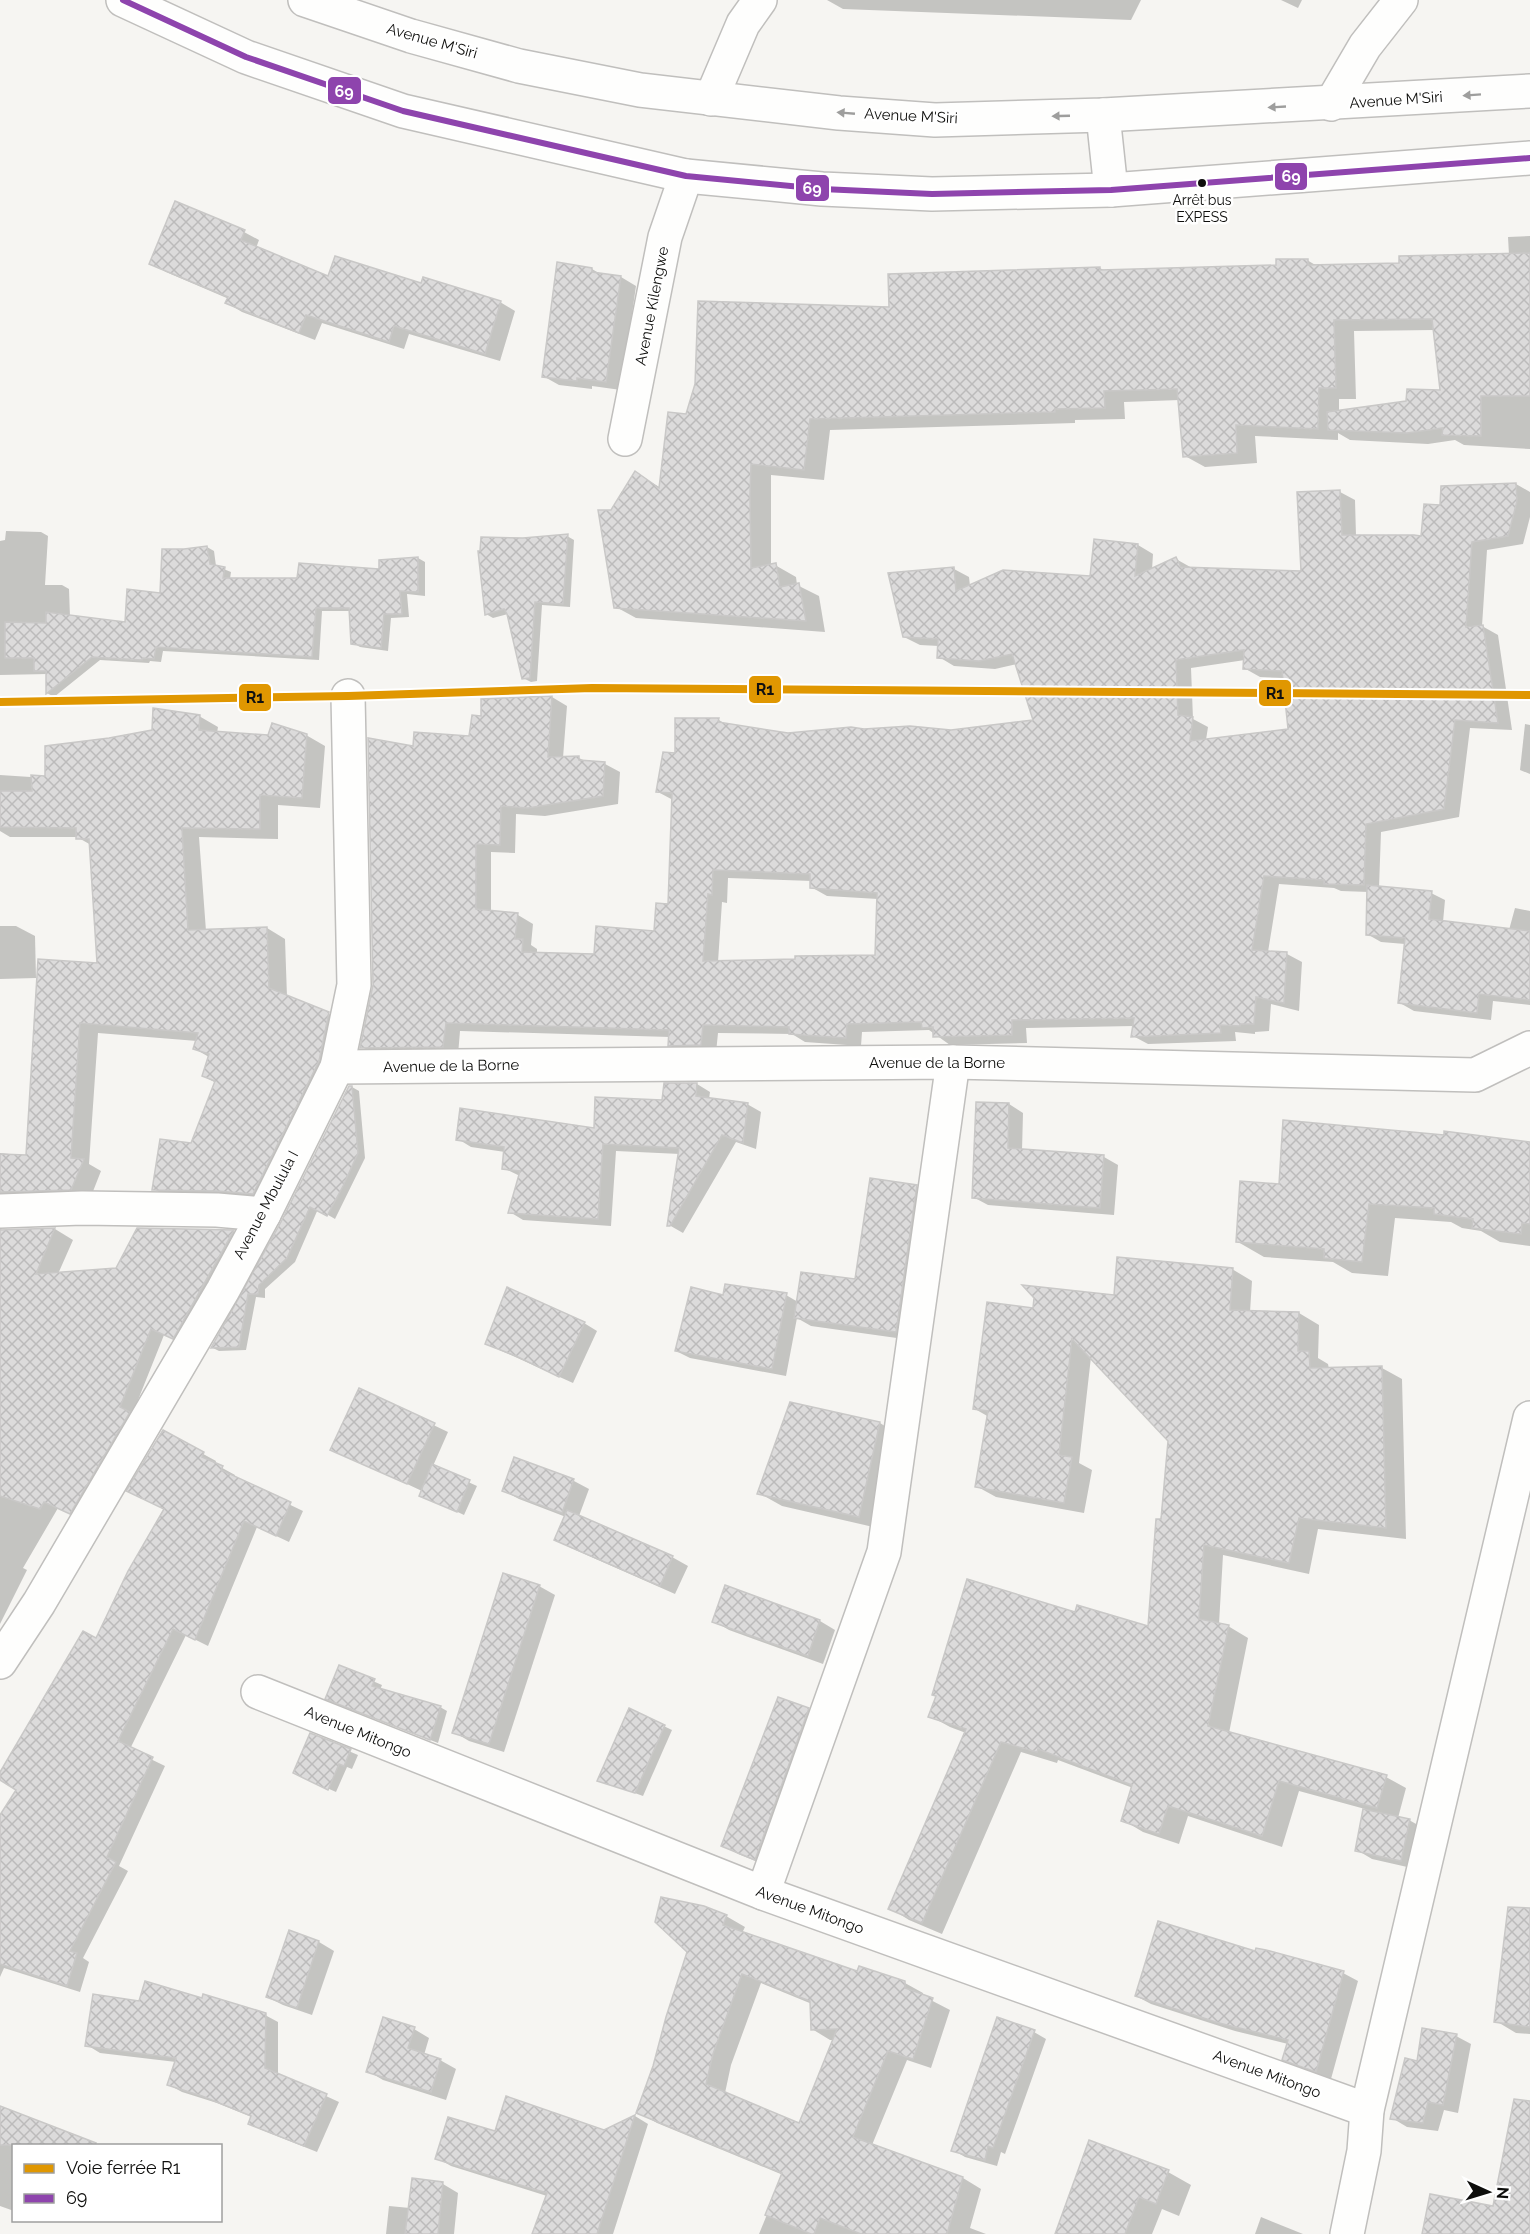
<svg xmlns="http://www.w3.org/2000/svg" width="1530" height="2234" font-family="Raleway,sans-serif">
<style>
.shadow{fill:#0003;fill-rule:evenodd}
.building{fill:url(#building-cross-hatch);stroke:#c9c8c7;stroke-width:1.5;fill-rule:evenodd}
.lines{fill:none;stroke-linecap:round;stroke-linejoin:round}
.street-casing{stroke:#c0bfbd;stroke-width:36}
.highway-casing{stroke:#c0bfbd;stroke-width:36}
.street{stroke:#fefefd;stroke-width:33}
.highway{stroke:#fefefd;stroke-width:33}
.bus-1-casing{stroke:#fff;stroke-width:10}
.bus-1{stroke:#8e44ad;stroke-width:6}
.rail-1-casing{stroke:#fff;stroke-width:12}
.rail-1{stroke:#e09701;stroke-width:8}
.oneway{fill:#9e9e9d}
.bus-dot{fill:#0e0e0c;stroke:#fff;stroke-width:2}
.labels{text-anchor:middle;stroke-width:5;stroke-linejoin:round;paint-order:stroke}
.bus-label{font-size:14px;fill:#0e0e0c;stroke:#fff}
.street-label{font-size:15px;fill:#0e0e0c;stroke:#fff}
.line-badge{stroke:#fff;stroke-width:2}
.badge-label{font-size:16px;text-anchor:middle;font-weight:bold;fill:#fff}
.pale-badge-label{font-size:16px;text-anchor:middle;font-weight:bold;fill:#111}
</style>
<defs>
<pattern id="building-cross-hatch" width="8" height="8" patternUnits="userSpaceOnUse" patternTransform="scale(1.5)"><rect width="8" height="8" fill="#dcdbdb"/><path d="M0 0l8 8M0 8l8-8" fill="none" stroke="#bcbbbb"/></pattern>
</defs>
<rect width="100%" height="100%" fill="#f6f5f2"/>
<g class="shadow">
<polygon points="827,0 1141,0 1131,20 843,9"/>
<polygon points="1281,0 1302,0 1298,8"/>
<polygon points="244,232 259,240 256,248 329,278 422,285 500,302 515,311 500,361 409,334 404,349 322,323 315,340 242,312 227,303 229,299 166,272 151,263"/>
<path d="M1530 236V449L1464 445 1455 440 1428 444 1350 440 1338 433V440L1255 436 1257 463 1205 467 1185 456 1180 400 1124 402 1125 419 1075 420V423L830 430 824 480 771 475V566L775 565 796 577 797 585 819 596 825 632 636 618 616 607 612 511 635 473 661 488 687 416 890 309 1100 268 1105 271 1277 266 1307 260 1317 266 1400 265 1509 255 1508 237ZM1435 330 1441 392 1408 403 1339 412V399H1356L1354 331Z"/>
<polygon points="592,269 602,275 621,277 636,286 621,390 592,386 592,389 559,385 543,376"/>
<path d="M1516 484 1530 492V517L1523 544 1487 550 1482 626 1498 635 1512 730 1470 728 1459 817 1381 832 1379 888 1431 893 1445 900 1443 922 1509 930 1515 908 1530 911V1005L1493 1001 1491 1020 1414 1011 1400 1003 1405 944 1381 942 1367 934 1369 892 1341 891 1334 888 1279 884 1268 952 1287 954 1302 962 1299 1011 1271 1004 1269 1031 1255 1032V1034L1235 1032 1236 1041 1148 1044 1133 1036 1134 1026 1026 1028 1027 1043 950 1045 929 1030 862 1032 861 1046 805 1042 792 1034 718 1033 716 1053H684L669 1045 670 1037 460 1031 458 1055 377 1056 362 1047 415 747 471 737 483 718 552 697 567 706 563 758H579L587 762 605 764 620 772 618 804 545 816 516 814 515 853 491 852V912L518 915 533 924 531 945 537 949V954L595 956 656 933 669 905 673 800 658 792 677 755V719L719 720 727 725 788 735 951 732 1035 721 1017 664 995 669 954 666 939 657V646L920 645 904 637 954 569 969 577 970 586 1092 577 1095 541 1138 545 1153 554 1152 570 1176 559 1192 568 1303 573 1340 492 1355 500 1356 536 1423 538 1442 506ZM1245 660 1244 668 1260 677 1284 678 1289 730 1206 740 1208 727 1193 719 1191 668ZM728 878 812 881 811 887 827 896 878 899 876 956 718 962 722 902 727 903Z"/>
<polygon points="6,531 41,532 48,536 45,585 62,585 69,589 70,617 127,623 161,595 184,551 207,547 214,551 216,566 231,572 230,579 299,580 380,570 418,558 425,562 425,596 407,594 409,617 391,618 388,651 360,647 353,643 351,611 322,611 319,660 163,651 161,662 150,661 149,663 100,660 54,697 47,693 48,674 0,675 0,541 5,540"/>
<polygon points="567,536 574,540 570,607 542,605 537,681 531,682 523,678 508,614 493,618 486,614"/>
<polygon points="199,716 218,727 217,733 269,737 306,735 325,746 320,808 278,805 278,839 199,837 206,931 267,928 285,939 287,997 329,1014 347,1024 271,1204 172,1200 154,1189 192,1145 216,1083 203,1076 209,1057 195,1049 197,1041 98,1033 89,1164 101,1171 90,1199 0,1219 0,1153 27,1156 99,965 91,845 77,837 10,837 0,831 0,775 46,778 109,740 153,731"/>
<polygon points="1525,724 1530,725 1530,774 1520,770"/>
<polygon points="0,926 16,926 35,936 36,978 0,979"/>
<polygon points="697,1084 710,1092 709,1099 747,1104 761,1112 756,1149 736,1142 683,1233 669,1225 680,1154 616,1151 611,1226 523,1220 510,1212 520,1176 503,1168 505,1152 471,1147 458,1139 595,1130 663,1102 665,1085"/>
<polygon points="352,1087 359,1091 365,1158 335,1219 318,1209 295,1262 265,1289 265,1298 256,1297 246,1350 219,1351 213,1348 282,1223"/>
<polygon points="1009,1104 1023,1113 1022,1151 1104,1157 1118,1165 1114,1215 988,1205 973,1197"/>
<polygon points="1530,1143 1530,1246 1500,1242 1481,1231 1462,1228 1451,1222 1395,1218 1388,1276 1352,1273 1333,1262 1264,1257 1238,1242 1280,1186"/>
<polygon points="916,1186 932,1195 911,1340 811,1326 797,1318 786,1376 690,1358 676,1351 724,1297 786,1295 798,1302 856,1281"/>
<polygon points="0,1225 2,1231 55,1229 73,1240 58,1274 117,1269 138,1229 234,1232 246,1239 186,1345 164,1335 132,1415 83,1520 58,1508 23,1568 27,1570 0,1624"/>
<polygon points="1232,1269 1252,1281 1250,1312 1299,1313 1319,1325 1318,1358 1328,1364 1329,1369 1382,1368 1402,1379 1406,1539 1318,1529 1309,1574 1223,1555 1219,1624 1228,1626 1248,1638 1229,1733 1386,1777 1406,1788 1398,1818 1409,1820 1425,1829 1416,1869 1372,1859 1357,1850 1365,1809 1299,1791 1282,1847 1188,1816 1179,1844 1143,1832 1123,1820 1133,1788 1058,1760 1057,1763 1021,1752 942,1934 909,1920 890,1908 966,1733 950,1727 930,1716 937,1696 1076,1614 1149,1628 1169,1440 1091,1357 1079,1463 1092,1470 1084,1513 996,1497 976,1486 989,1417 975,1409 1034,1310 1116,1296"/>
<polygon points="584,1323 597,1331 573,1383 486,1344"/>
<polygon points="360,1390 448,1432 433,1466 477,1486 464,1515 426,1497 422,1491 332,1449"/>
<polygon points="880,1423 902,1437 882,1529 782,1506 759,1493"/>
<polygon points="163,1432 216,1461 215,1464 235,1475 234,1478 303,1511 289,1542 257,1527 208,1646 186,1635 130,1749 165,1766 119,1866 128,1871 83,1958 89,1962 80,1992 4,1968 0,1977 0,1818 18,1790 0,1778 0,1775 97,1640 165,1509"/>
<polygon points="515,1459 574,1481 589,1489 579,1516 672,1557 688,1566 675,1594 571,1548 556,1539 566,1517 519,1499 504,1491"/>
<polygon points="539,1586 555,1595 504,1752 469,1741 454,1732"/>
<polygon points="726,1587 820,1621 835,1630 823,1664 729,1630 714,1621"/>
<polygon points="340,1667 382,1685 380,1690 440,1707 447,1711 438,1743 334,1702"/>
<polygon points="630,1710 672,1730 643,1796 599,1780"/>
<polygon points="808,1710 823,1718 770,1867 738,1854 723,1845"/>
<polygon points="311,1735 358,1755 352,1769 347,1767 336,1792 302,1777"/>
<path d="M726 1916 745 1927 742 1933 858 1973 905 1983 923 1993V1996L950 2010 931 2068 907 2060 872 2145 963 2178 981 2189 970 2228 986 2234H759L783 2175 657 2123 638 2112ZM761 1983 812 2004V2029L830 2040H835L800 2125 725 2093 731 2065Z"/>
<polygon points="290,1932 319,1942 334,1951 312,2015 283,2005 267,1997"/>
<polygon points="1503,1948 1530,1950 1530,2034 1516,2033 1496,2021"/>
<polygon points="1256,1953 1343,1973 1358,1981 1331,2079 1299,2067 1284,2059 1288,2044 1235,2031 1151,2004 1136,1996"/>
<polygon points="203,2000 265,2015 278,2022 278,2074 339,2102 317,2152 262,2130 250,2123 252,2117 217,2103 182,2092 169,2085 176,2062 100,2053 87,2045 140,2003"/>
<polygon points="414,2029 429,2038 424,2055 440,2060 456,2069 446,2100 383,2080 368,2071"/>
<polygon points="1034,2032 1046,2039 1005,2154 1001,2152 997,2166 965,2157 953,2150"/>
<polygon points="1456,2036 1471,2044 1458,2113 1444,2110 1438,2131 1407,2127 1392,2118 1418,2062"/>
<polygon points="635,2116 648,2124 613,2234 534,2234 547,2196 451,2166 437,2158 496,2132 604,2131"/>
<polygon points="0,2128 75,2139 73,2146 14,2146 14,2211 0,2206"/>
<polygon points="1090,2142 1168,2172 1191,2185 1179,2216 1162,2209 1152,2234 1056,2234"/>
<polygon points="413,2179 443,2184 458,2193 454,2234 386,2234 389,2206 410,2208"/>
<polygon points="1261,2217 1303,2234 1255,2234"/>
</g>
<g class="building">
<polygon points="175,201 245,230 241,240 328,276 335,256 421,283 423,277 501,301 485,354 394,326 389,342 306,315 299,333 225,303 228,297 149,264"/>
<polygon points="1530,253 1530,396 1481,396 1481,436 1442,435 1443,428 1407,433 1328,430 1327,412 1406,401 1407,389 1440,390 1432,319 1334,320 1336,388 1319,388 1318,429 1236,425 1237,453 1183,457 1177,389 1104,391 1105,408 1055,409 1055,412 810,419 804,470 751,464 750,494 751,568 776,563 780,587 799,583 806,621 614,608 598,510 611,510 635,471 659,488 668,412 686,414 695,384 698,301 889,307 888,274 1100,267 1100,270 1276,265 1276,259 1308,259 1308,265 1399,263 1399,256"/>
<polygon points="557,262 592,268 592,272 621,276 606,382 577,378 577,381 542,377"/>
<path d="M1516 483 1517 501 1508 536 1472 542 1466 627 1483 625 1498 723 1455 720 1444 809 1366 824 1364 885 1324 884V880L1264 876 1252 950 1287 952 1284 1003 1256 997 1254 1024H1240V1026L1220 1025 1221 1033 1131 1037 1134 1018 1012 1020V1035L933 1037V1027L922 1028 921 1022 847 1024 846 1038 789 1034V1027L703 1025 701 1045 668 1046 669 1030 446 1023 443 1047 360 1048 373 985 368 738 413 746 414 732 469 736 472 715 481 716V699L552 696 548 757 579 756V760L605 762 603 796 528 808 501 806 500 845 476 844V909L518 913 515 939H523L522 952 594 954 596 926 654 931 656 903 668 904 672 793 656 792 663 752 675 753V718H719L718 722 788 733 851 727 864 729 910 726 951 730 1033 720 1012 654 979 661 937 658 938 639 903 637 888 573 954 567 956 591 1003 570 1090 576 1094 539 1138 544 1135 576 1176 557 1181 567 1301 571 1297 492 1340 490 1342 535H1414L1421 536 1424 504 1440 505 1441 486ZM1244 650 1243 669 1282 671 1288 729 1190 741 1193 717 1178 715 1176 660ZM713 870 810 874V888L877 893 875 955 795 956V959L703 961 708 894 712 895Z"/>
<polygon points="568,534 563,604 535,602 530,678 522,679 507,614 504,609 485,615 478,551 480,551 481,537 523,538"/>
<polygon points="207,546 210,564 225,567 223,578 297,578 299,563 379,569 379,560 418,557 418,592 400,591 402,614 384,614 381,648 351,644 349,608 316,608 312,657 156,647 154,659 143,658 142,660 92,657 46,694 46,671 34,671 34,658 5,658 5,622 46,623 46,612 125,622 127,589 160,593 162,549 184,549"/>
<polygon points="153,708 200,715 199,730 268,735 272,723 307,734 302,798 260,795 260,829 182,828 188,930 267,927 269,988 329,1012 319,1061 253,1194 217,1191 152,1190 160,1139 191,1143 215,1081 202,1076 209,1054 193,1049 198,1033 80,1023 71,1158 84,1159 71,1190 0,1192 0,1154 26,1155 38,959 97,963 89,839 76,839 76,828 0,827 0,791 32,791 31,775 45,776 45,746 109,738 152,730"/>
<polygon points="1367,885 1432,891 1429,919 1530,931 1530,1000 1479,994 1477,1013 1398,1003 1405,938 1366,935"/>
<polygon points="664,1083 697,1083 696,1096 748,1103 743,1143 722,1135 670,1226 667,1226 679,1148 603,1144 598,1219 508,1213 520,1171 502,1169 504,1147 456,1140 460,1108 594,1128 595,1097 662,1100"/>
<polygon points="349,1086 352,1086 358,1153 343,1186 327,1216 310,1207 287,1258 259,1285 258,1294 248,1294 239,1347 211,1348 281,1222"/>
<polygon points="976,1102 1009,1103 1008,1148 1104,1155 1100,1208 972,1198"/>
<polygon points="1283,1120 1444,1135 1444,1131 1530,1142 1530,1224 1522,1223 1521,1234 1472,1228 1473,1219 1434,1214 1434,1208 1369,1204 1362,1262 1324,1258 1324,1249 1236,1242 1240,1181 1279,1184"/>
<polygon points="870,1178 917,1185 896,1332 794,1318 801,1272 855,1279"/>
<polygon points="55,1228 36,1274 116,1268 137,1228 234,1230 173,1339 151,1329 120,1407 130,1412 70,1514 44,1502 40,1509 0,1496 0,1230"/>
<polygon points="1117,1257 1233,1268 1230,1310 1299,1312 1298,1351 1309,1351 1310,1368 1382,1366 1386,1528 1299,1518 1289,1563 1204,1545 1199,1619 1229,1625 1208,1726 1387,1775 1377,1808 1279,1781 1262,1836 1168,1806 1159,1834 1121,1821 1132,1785 1038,1749 1037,1752 1001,1742 922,1923 888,1909 966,1729 928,1717 936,1696 932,1695 967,1579 1075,1612 1077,1605 1148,1626 1156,1519 1161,1519 1168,1441 1072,1339 1059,1455 1072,1457 1064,1503 975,1487 988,1411 973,1409 987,1302 1033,1308 1034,1298 1022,1285 1114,1295"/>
<polygon points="725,1284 787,1293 772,1369 675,1351 691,1287 723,1295"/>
<polygon points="507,1287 585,1322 559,1377 516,1356 485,1344"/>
<polygon points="359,1388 435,1423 407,1484 330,1450"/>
<polygon points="790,1402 880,1422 859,1517 757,1494"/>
<polygon points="163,1430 204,1452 202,1457 223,1466 221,1470 291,1502 276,1536 244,1521 195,1640 173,1629 118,1741 153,1757 107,1857 116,1862 70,1951 77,1953 67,1986 0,1964 0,1815 16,1790 0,1780 0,1772 83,1631 96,1638 128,1571 164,1509 126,1491"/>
<polygon points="514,1457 574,1479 562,1513 502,1491"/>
<polygon points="432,1464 470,1480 457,1512 419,1496"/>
<polygon points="567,1510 673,1556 660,1586 554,1540"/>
<polygon points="503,1573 540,1585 489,1744 452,1733"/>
<polygon points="725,1585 820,1620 808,1656 712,1622"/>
<polygon points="339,1665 375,1679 372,1686 441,1706 430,1740 325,1699"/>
<polygon points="778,1697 809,1708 755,1860 721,1846"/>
<polygon points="629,1708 665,1725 635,1793 597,1781"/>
<polygon points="310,1733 351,1749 344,1766 339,1764 328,1790 293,1773"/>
<polygon points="1363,1809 1410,1819 1401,1861 1355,1851"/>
<path d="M661 1897 704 1906 727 1915 723 1925 857 1971 859 1966 905 1981V1988L933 1998 913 2059 888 2051 853 2137 963 2177 947 2234H861L820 2218 814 2234H811L765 2215 782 2173 636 2113 653 2066 666 2017 687 1952 655 1922ZM742 1974 810 2001 811 2030 837 2029 799 2123 706 2084 713 2054Z"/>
<polygon points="1508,1907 1530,1908 1530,2027 1494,2022"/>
<polygon points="1158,1921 1255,1951 1256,1948 1266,1950 1344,1971 1316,2072 1282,2060 1288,2040 1219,2023 1135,1996"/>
<polygon points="289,1930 319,1941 297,2008 266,1997"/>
<polygon points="145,1981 202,1998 203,1994 266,2013 265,2068 327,2094 304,2146 248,2124 251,2116 202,2096 167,2085 176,2058 85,2046 93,1994 139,2001"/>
<polygon points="383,2017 415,2027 408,2048 441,2059 431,2092 366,2072"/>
<polygon points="997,2017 1035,2030 993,2148 988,2146 985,2160 951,2151"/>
<polygon points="1422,2028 1457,2034 1443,2105 1428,2102 1423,2123 1390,2119 1405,2058 1417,2061"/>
<polygon points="506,2096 604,2130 635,2115 597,2234 532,2234 547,2193 435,2159 448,2117 495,2131"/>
<polygon points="1514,2099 1530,2101 1530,2234 1422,2234 1430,2194 1493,2206"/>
<polygon points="0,2106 96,2143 95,2145 0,2145"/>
<polygon points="1089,2140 1169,2170 1156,2204 1139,2197 1125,2234 1055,2234"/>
<polygon points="412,2178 443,2182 438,2234 405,2234"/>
</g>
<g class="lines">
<g class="street-casing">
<g id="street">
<polyline points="711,99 743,24 760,0"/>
<polyline points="1331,104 1365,46 1401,0"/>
<polyline points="625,439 665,237 686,176"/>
<polyline points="337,1067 953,1062 1475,1075 1530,1048"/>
<polyline points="0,1211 82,1208 217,1210 264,1214"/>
<polyline points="0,1662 39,1603 223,1290 264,1214 337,1067 354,985 348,696"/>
<polyline points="258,1692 763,1893 1367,2110"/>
<polyline points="763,1893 884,1552 953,1062"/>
<polyline points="1347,2234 1364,2151 1367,2110 1530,1418"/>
</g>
</g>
<g class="highway-casing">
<g id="highway">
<polyline points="123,0 246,57 403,111 686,176 822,189 932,194 1111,190 1530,158"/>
<polyline points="305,0 411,36 519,66 640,90 839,113 935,120 1103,115 1530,91"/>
<polyline points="1103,115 1111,190"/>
</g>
</g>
<use href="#street" class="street"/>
<use href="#highway" class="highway"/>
<g class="bus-1-casing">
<polyline id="bus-1" points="123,0 246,57 403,111 686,176 822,189 932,194 1111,190 1530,158"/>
</g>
<use href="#bus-1" class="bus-1"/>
<g class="rail-1-casing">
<polyline id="rail-1" points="0,702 348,696 592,688 1530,695"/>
</g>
<use href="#rail-1" class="rail-1"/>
</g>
<defs><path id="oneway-solid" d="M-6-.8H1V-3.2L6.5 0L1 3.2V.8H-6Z" transform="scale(1.5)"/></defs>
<g class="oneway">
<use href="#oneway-solid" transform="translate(1472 95) rotate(176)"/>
<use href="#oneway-solid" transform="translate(1277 107) rotate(177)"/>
<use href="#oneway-solid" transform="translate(846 113) rotate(-175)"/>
<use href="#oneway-solid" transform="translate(1061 116) rotate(178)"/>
</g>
<circle class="bus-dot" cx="1202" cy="183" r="5"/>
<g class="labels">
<g class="bus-label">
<text x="1202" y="205">Arrêt bus<tspan x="1202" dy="17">EXPESS</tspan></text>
</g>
<g class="street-label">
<text transform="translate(432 41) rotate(16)" y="5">Avenue M'Siri</text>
<text transform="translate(1396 100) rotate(-4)" y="5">Avenue M'Siri</text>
<text transform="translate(911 116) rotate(3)" y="5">Avenue M'Siri</text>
<text transform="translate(652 306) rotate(-79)" y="5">Avenue Kilengwe</text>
<text x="937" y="1068">Avenue de la Borne</text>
<text transform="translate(451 1066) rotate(-1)" y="5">Avenue de la Borne</text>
<text transform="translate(266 1205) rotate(-62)" y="5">Avenue Mbulula I</text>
<text transform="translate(358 1732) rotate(22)" y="5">Avenue Mitongo</text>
<text transform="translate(810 1910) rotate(20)" y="5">Avenue Mitongo</text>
<text transform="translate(1267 2074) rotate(20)" y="5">Avenue Mitongo</text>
</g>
</g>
<g class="line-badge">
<rect x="327" y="76" width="35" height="29" rx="6" fill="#8e44ad"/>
<rect x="1274" y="162" width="34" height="29" rx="6" fill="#8e44ad"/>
<rect x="795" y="174" width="35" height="28" rx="6" fill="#8e44ad"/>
<rect x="748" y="675" width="34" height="29" rx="6" fill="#e09701"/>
<rect x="1258" y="679" width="34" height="28" rx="6" fill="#e09701"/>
<rect x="238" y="683" width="34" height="29" rx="6" fill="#e09701"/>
</g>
<g class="badge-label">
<text x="344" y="97">69</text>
<text x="1291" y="182">69</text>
<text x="812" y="194">69</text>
</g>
<g class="pale-badge-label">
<text x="765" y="695">R1</text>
<text x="1275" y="699">R1</text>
<text x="255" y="703">R1</text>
</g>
<rect x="12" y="2144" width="210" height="78" fill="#ffffff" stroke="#9f9f9e" stroke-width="1.5"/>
<rect x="24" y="2164" width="30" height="9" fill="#e09701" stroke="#9f9f9e" stroke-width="1.5"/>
<text x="66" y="2174" font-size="18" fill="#0e0e0c">Voie ferrée R1</text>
<rect x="24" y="2194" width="30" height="9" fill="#8e44ad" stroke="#9f9f9e" stroke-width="1.5"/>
<text x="66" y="2204" font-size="18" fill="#0e0e0c">69</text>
<g transform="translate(1488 2192) rotate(94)" stroke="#ffffff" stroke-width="4.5" paint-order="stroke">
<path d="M0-4.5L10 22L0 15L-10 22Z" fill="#0e0e0c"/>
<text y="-9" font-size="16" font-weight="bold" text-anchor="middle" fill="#0e0e0c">N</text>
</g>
</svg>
